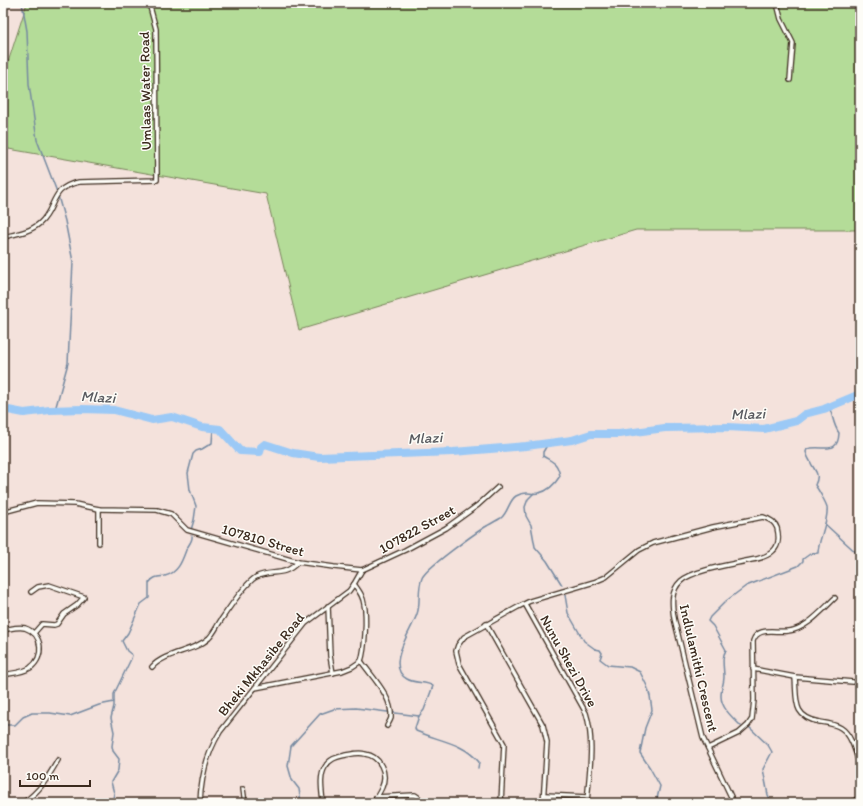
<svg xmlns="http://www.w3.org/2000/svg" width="863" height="806" font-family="Itim,sans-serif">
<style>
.green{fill:#b4dc98;stroke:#78835b}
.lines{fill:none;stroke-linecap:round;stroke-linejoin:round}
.stream{stroke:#7589a0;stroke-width:1.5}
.river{stroke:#9bc9f6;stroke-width:8}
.street-casing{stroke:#3b2a1e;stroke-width:6}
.street{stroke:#fdfcf7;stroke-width:3.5}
.labels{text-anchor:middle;stroke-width:3;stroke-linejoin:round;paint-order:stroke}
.street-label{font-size:14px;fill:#3b2a1e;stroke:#fdfcf7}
.water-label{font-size:15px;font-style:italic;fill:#585a5f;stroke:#fdfcf7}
</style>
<rect width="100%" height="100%" fill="#f4e2dc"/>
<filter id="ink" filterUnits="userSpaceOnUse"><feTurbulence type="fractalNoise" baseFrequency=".025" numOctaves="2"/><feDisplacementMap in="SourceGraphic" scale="8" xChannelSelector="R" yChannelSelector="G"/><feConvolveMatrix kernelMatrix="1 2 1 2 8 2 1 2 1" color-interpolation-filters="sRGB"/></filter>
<g filter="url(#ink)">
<polygon class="green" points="27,3 860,3 860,230 636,230 299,330 266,194 3,148 3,78"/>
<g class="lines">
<g class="stream">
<polyline points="22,3 27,31 29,84 37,140 57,192"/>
<polyline points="55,410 68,363 73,262 65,221 58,196"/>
<polyline points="534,493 528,499 525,507 526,516 531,525 535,547 547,561 562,585"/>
<polyline points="825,524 860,556"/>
<polyline points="191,530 194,520 196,506 190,490 188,473 193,454 196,451 202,449 212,443 213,428"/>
<polyline points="565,595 568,613 584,641 595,649 600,650 602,653 600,659 608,665 630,667 640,672 647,686 650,696 652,710 645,728 640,753 650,768 660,786 656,803"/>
<path d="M419 716 415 728 416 731C439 741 462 742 479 762L478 768"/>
<polyline points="3,725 15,725 23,717 32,713 50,713 70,716 99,705 114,702"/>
<path d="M741 726C733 718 721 708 721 696 721 689 724 683 724 677 724 667 721 658 726 650L713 626 708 621 710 617 726 601 746 586 798 566 803 561V559L810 554 818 553C818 540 829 521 827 507 826 503 818 489 815 485 821 473 814 471 810 461 808 458 807 455 806 452L807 449C822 444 838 457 839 433 833 425 833 415 829 407"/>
<polyline points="749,727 768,745 772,752 763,769 768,795 772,803"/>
<path d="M108 803 113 799 114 793 111 782 118 770 119 759 113 751 112 746 114 732 111 718 114 706V694L131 659 132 655 127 651 122 641 128 633 141 604 149 598V583C154 576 158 577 165 576 178 573 182 561 186 550 188 545 193 541 192 536"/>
<path d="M301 803 299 789 292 780 288 766 291 746 320 714 334 709 356 708 419 716 424 710 433 686C426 681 415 684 407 679 384 666 412 630 417 614 421 604 417 590 422 578 426 568 474 534 485 527 490 524 496 521 501 518 508 513 509 500 516 496 526 490 530 495 539 493 549 491 555 484 560 476 557 462 554 463 543 456V452L549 442"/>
</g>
<polyline class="river" points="3,409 24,413 50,410 82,409 114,410 152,420 172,417 202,427 220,429 240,451 260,452 261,447 265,444 293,453 319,457 453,452 526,446 572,440 591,434 619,434 665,428 728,427 764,429 796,421 805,414 824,409 860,394"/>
<g class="street-casing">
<g id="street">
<polyline points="777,3 781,19 793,43 790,80"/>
<path d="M3 237C16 234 30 232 40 223 57 208 49 188 79 182L157 180 156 29 149 3"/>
<polyline points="3,512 37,503 75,504 84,506 99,509 157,510 171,514 187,530 298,562 334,567 362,570 405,550 446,528 478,505 498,487"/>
<polyline points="99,543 99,509"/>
<path d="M354 584C359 591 363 596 364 604 367 616 365 650 361 661"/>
<polyline points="31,592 38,587 49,585 84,597 77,605 64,614 57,624 54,625 42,624 34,633"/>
<path d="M525 604 586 713C595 741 589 774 587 803"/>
<polyline points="328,606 330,656 333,673"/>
<polyline points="486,624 543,725 547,742 543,803"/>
<path d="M3 630C10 629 18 626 25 628 43 634 45 657 30 668 22 673 12 673 3 675"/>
<path d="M361 661C372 677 393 697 391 718 390 721 388 724 387 726"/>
<path d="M152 667C165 652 194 652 209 638 214 633 217 626 221 620 227 611 247 582 256 577 272 569 283 578 298 562"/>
<polyline points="753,669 795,677 853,682"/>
<path d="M795 677C797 700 792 717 820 722 827 723 835 724 841 728 852 735 856 754 860 766"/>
<polyline points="255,688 342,671 352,667 361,661"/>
<path d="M708 748 739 733 748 725 752 719 754 700 753 641C758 626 775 633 788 631 807 629 822 610 835 598"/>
<polyline points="243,789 245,803"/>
<polyline points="545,795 587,797"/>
<polyline points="376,797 415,795 418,797 422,803"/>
<path d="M23 803C41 790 47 779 58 760"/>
<path d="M200 803C201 778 207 753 220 732L306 623 349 591 354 584 362 570"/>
<path d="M323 803C322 791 319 777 325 767 330 758 338 757 346 755 352 754 359 752 365 754 380 756 388 773 382 787 380 792 376 798 373 803"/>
<path d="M501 803 504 744 459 664 456 651 458 645 464 637 518 607 530 601 594 582 606 577 639 550 653 543 713 527 763 517C770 519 775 522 777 528 779 536 779 546 773 551 767 557 758 559 751 560 734 564 693 570 681 581 670 591 672 605 674 618L703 738 734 803"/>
<polyline points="850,803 860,798"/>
</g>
</g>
<use href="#street" class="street"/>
</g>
</g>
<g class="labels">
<g class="street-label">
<text transform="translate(145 91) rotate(-91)" y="5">Umlaas Water Road</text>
<text transform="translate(417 529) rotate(-29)" y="5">107822 Street</text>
<text transform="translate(263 540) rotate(16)" y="5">107810 Street</text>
<text transform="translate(569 661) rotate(61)" y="5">Nunu Shezi Drive</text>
<text transform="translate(261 664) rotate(-51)" y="5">Bheki Mkhasibe Road</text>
<text transform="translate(699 668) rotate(77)" y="5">Indlulamithi Crescent</text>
</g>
<g class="water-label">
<text transform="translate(98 397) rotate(3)" y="5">Mlazi</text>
<text transform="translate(748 414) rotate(-2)" y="5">Mlazi</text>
<text transform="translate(425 438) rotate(-3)" y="5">Mlazi</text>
</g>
</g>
<rect width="863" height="806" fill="none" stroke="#fdfcf7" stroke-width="16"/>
<rect x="8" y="8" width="847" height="790" fill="none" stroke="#3b2a1e" stroke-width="1.5" filter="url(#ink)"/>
<path d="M20 780v6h70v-6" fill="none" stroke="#3b2a1e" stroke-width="2"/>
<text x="26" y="780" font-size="12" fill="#3b2a1e" stroke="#fdfcf7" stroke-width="3" paint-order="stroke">100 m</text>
</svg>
